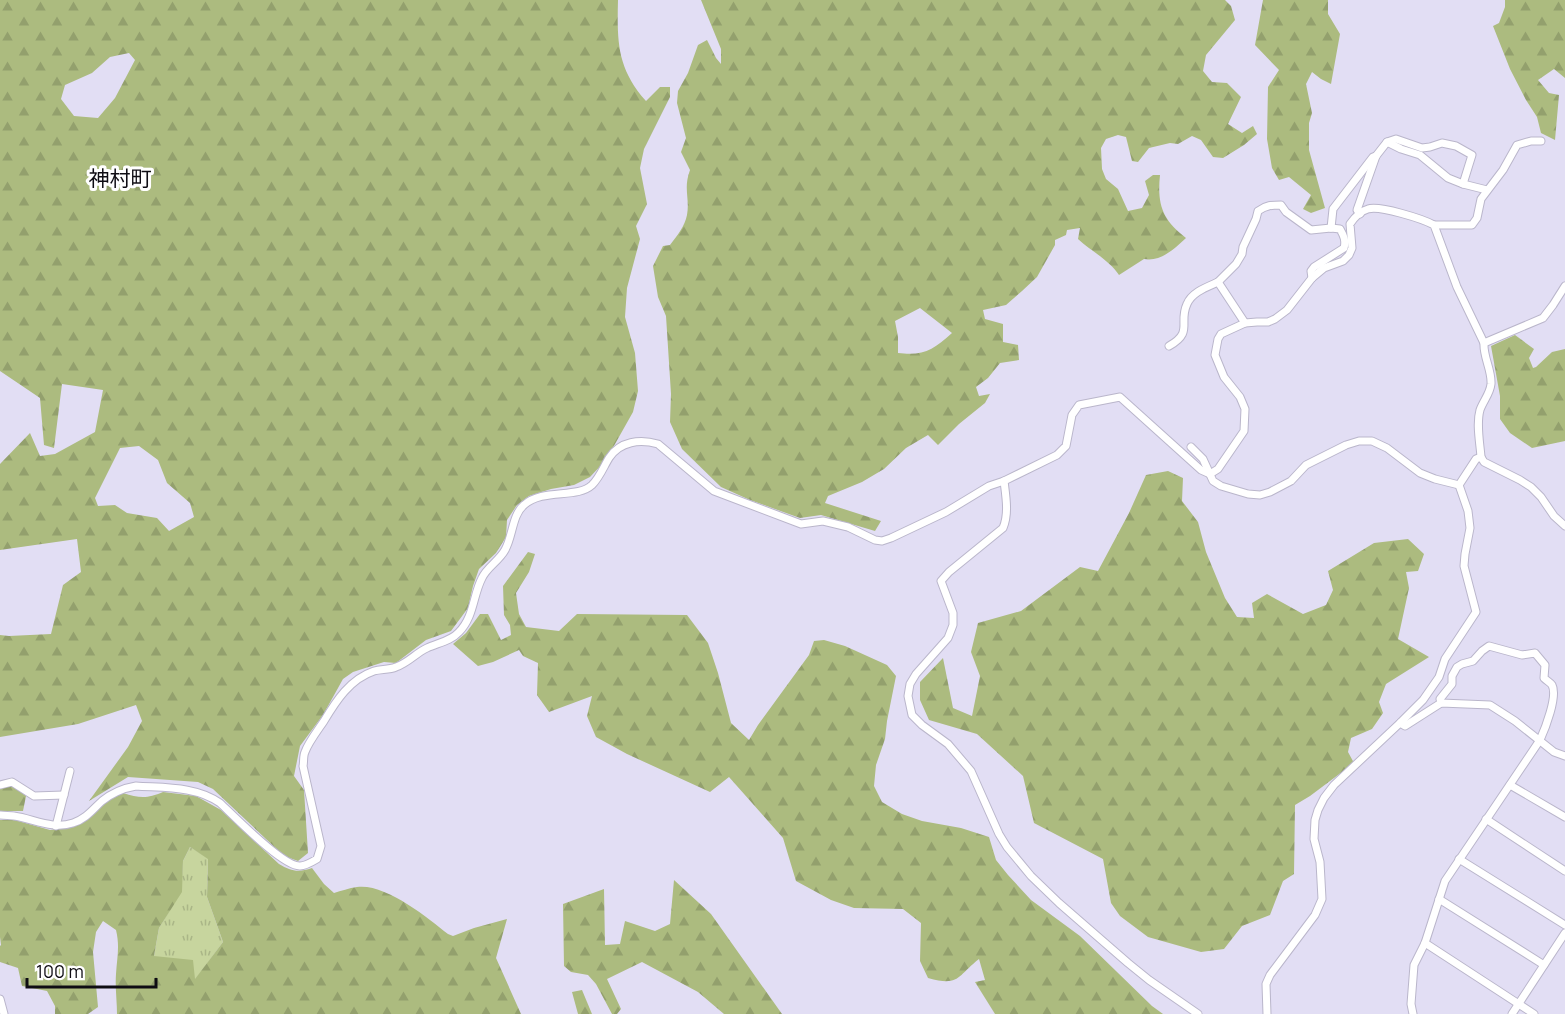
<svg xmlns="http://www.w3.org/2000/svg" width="1565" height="1014" font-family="Manrope,'Noto Sans JP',sans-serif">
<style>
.grass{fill:url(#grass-tufts)}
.forest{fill:url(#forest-firs);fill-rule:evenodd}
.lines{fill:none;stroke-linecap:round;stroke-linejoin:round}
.minor-casing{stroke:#bab6cb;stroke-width:9}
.minor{stroke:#fff;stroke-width:7}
.labels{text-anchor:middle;stroke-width:6;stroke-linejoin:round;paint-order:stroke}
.quarter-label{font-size:21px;fill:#0e0c13;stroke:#fff}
</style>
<defs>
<pattern id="grass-tufts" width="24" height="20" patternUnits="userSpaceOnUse" patternTransform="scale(1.5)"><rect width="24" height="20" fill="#c7d59e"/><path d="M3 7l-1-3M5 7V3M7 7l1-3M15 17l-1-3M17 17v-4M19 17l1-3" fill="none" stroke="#aab687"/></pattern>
<pattern id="forest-firs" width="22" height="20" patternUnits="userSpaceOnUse" patternTransform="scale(1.5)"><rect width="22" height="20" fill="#acbb7f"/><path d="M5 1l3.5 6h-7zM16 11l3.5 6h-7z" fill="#93a06d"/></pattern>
</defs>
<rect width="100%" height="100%" fill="#e2def4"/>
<polygon class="grass" points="190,847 208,858 207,897 223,942 195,980 154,956 159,928 181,892 183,861"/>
<g class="forest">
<path d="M0 0H618C617 42 617 68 646 101L660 87H670V97L644 149 640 168 647 204 636 226 640 239 627 288 625 317 635 353 638 391 633 412 606 460 590 477 574 485 551 489 529 496 517 505 507 520 506 537 496 553 479 569 473 586 468 608 451 631 426 640 396 663 384 662 353 672 343 679 323 715 300 746 294 776 304 790 308 853 298 861 284 856 213 789 198 782 128 777 89 801 128 747 142 721 136 705 78 724 0 737V635L9 636 51 634 63 585 81 572 77 539 0 550V464L30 433 40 456 55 454 95 432 103 390 62 384 54 448 44 445 40 398 0 371ZM129 53 135 60 115 98 98 118 74 116 61 99 65 85 92 73 110 57ZM139 446 158 460 167 483 190 503 194 517 169 531 157 518 127 513 115 505 98 506 95 498 120 448Z"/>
<path d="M701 0H1225L1231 6 1235 20 1206 55 1203 71 1212 82 1227 83 1241 97 1228 124 1242 133 1253 126 1257 134 1244 145 1223 158 1213 157 1201 140 1192 136 1178 144 1170 143 1149 148 1138 162 1132 161 1126 137 1118 135 1106 139 1101 148 1102 169 1106 179 1118 189 1128 211 1142 208 1149 195 1145 181 1153 175H1160C1157 204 1162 220 1186 238 1174 249 1161 262 1144 259L1119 275C1109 260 1091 251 1078 239L1080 228 1067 230 1066 235 1055 240V245L1037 277 1022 291 1006 305 983 310 985 319 1003 324V342L1018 345 1019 360 1000 363 988 378 976 387 979 396 990 394 985 403 959 424 938 445 928 435 906 448 884 469 862 482 828 496 825 503 881 521 875 531 821 515 800 518 750 500 721 487 682 449 670 422 671 394 666 316 658 297 653 266 663 246 670 245C677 236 685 226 687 215 690 198 683 189 690 170L681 152 686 138 677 103 678 91 688 73 698 45 707 40 716 58 721 64V49ZM920 308 952 333C933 350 924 356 898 353V337L895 321Z"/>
<polygon points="1263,0 1328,0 1328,14 1340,34 1331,84 1321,79 1312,72 1306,84 1312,113 1309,123 1309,150 1325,208 1311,213 1303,209 1311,195 1289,177 1279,180 1272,168 1267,139 1268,87 1279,70 1255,45"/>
<polygon points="1505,0 1565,0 1565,78 1554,69 1538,80 1549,93 1559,95 1555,140 1541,133 1537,117 1526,100 1510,69 1493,26 1499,23 1505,7"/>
<polygon points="1515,335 1534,349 1529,358 1533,368 1536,367 1552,352 1565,349 1565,441 1532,448 1510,433 1500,419 1500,396 1491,346"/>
<polygon points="1168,471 1183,478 1182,501 1198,522 1206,552 1225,598 1237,617 1254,618 1252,603 1267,594 1303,614 1326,605 1333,590 1328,571 1374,543 1408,539 1424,554 1418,571 1406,572 1409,588 1398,639 1429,657 1386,684 1379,702 1383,713 1372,729 1351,738 1348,752 1354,763 1310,796 1295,805 1294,874 1283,881 1270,915 1242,926 1224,949 1201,952 1148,937 1120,916 1111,903 1103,859 1034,823 1023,776 977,734 929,720 920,700 920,682 943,658 953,708 972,716 980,676 971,652 978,623 1021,611 1080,567 1098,571 1129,513 1146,475"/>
<path d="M528 552 535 554 529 572 516 593 519 614 526 627 559 631 577 614 687 615 708 643 718 673 731 723 749 740 758 725 809 655 814 641 824 640 845 646 887 665 896 676 887 721 885 739 876 765 874 786 882 802 902 814 922 821 961 828 989 837 996 860 1008 875 1031 900 1080 936 1152 1006 1163 1014H995L975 982 985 980 979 959C957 976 960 987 928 978L920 961 921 923 903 909 854 908 831 900 796 881 783 838 729 777 710 792 627 754 596 737 587 716 592 696 549 712 537 695 538 663 523 656 519 650 493 662 478 666 453 644 466 633 480 614H488L501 640 511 635 510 625 504 615 503 586Z"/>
<polygon points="12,785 26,796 23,811 0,811 0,787"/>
<path d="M163 792 196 796 221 810 279 864C291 871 298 873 312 868L324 884 334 893C341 891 349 888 357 887 385 883 427 917 448 934L453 936 474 928 507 919 496 958 521 1014H117C117 1001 115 987 116 974 117 958 120 946 116 930L103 921 96 932 93 952 98 1007 88 1014H55V1006L47 991 22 986 18 968 0 962V946L1 945 0 937V820H15L50 830 65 828 82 822 110 798 123 793C139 798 147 799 163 792ZM190 847 208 859 207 897 223 942 195 979 193 960 154 956 159 928 182 892 183 861Z"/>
<polygon points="674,880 711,914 782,1014 724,1014 698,992 642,962 607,979 621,1009 617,1014 612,1014 596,984 588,975 571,972 564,966 563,904 604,889 605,945 620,944 625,921 655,931 670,924"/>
<polygon points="582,990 592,1014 578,1014 572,992"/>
</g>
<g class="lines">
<g class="minor-casing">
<g id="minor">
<polyline points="1387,142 1396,139 1422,148 1430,147 1442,143 1456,146 1472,155 1463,184"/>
<polyline points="1360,214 1357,210 1376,156 1387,142 1401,149 1420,155 1448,178 1463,184 1487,190"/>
<polyline points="1434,225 1472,225 1477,218 1481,199 1503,170 1517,145 1531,141 1541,141"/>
<polyline points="1331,228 1333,209 1373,157 1376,156"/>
<path d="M1218 282 1236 264 1242 254 1243 247 1256 219 1258 211C1266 205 1272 205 1281 205L1286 212 1311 230 1331 228 1340 229C1344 236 1346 241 1344 248L1314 267 1311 271 1312 278"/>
<polyline points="1484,343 1543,318 1553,305 1565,286"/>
<path d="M1169 346C1194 332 1178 323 1187 304 1192 292 1207 287 1218 282L1245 323"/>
<polyline points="1191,447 1203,459 1213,481 1221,486 1248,494 1260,495 1270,492 1291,481 1306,465 1346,445 1359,441 1372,441 1387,448 1420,473 1435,479 1459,485"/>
<path d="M1210 474 1218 469 1244 431 1245 409 1240 397 1224 377 1215 355 1218 339 1221 334 1245 323 1257 322H1268L1275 319 1287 310 1312 278 1324 268 1343 261 1349 255 1352 248 1350 224C1354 218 1361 211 1368 209 1379 205 1423 219 1434 225L1457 287 1484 343C1483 357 1492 370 1491 384 1490 394 1483 401 1480 410 1476 424 1480 443 1481 457L1484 462 1520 480 1531 487 1541 497 1554 516 1565 526"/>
<path d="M1004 481C1006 497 1009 514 1003 528L949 572 941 581 953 613V625L948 638 916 674 910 684 908 696 912 715 922 725 948 744 971 771 999 834 1007 847 1031 876 1059 903 1128 963 1149 980 1198 1014"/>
<polyline points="1400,723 1405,726 1441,703 1490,705 1515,721 1554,752 1565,756"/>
<polyline points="0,785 12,782 34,796 64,795"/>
<polyline points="1510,785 1565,817"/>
<path d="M0 815C5 816 10 815 14 816 34 819 53 830 73 823 86 819 93 809 102 801 112 793 124 788 136 786 164 788 196 786 220 803 233 815 283 867 300 866 305 866 312 862 317 859L321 846 303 766C304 762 303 756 305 752 308 743 318 730 324 721 336 701 350 679 374 671 381 669 389 670 396 667 408 663 416 653 427 648 438 643 451 641 459 632 474 617 473 595 482 578 487 567 499 561 505 550 513 536 512 515 524 505 543 488 577 499 592 485 600 477 604 466 609 458 620 441 640 439 658 444L714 491 801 524 823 521 848 527 875 540 882 541 891 538 946 512 989 486 1004 481 1057 455 1066 446 1072 415 1079 405 1120 397 1201 470 1210 474"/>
<polyline points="1486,819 1565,871"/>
<polyline points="56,826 70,771"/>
<polyline points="1459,859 1565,925"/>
<polyline points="1439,899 1544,965"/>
<polyline points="1425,943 1534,1014"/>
<polyline points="0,999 4,1014"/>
<polyline points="1267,1014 1266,984 1270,975 1315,915 1322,899 1320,862 1314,839 1315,820 1318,810 1324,798 1334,785 1400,723 1423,700 1439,677 1445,659 1476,612 1464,566 1465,554 1470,528 1468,511 1459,485 1476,459 1481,457"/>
<path d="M1413 1014 1411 1004 1414 965 1425 943 1445 881 1540 740C1545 729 1558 696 1552 685 1550 682 1547 681 1544 678L1545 665 1535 653 1522 655 1489 646 1482 651 1473 661 1462 664 1457 667 1452 676V684L1440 699 1441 703"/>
<polyline points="1512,1014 1565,933"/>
</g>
</g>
<use href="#minor" class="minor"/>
</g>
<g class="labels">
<g class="quarter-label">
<text x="120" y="186">神村町</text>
</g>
</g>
<path d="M27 978v9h129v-9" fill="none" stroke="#0e0c13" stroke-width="3"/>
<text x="36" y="978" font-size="18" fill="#0e0c13" stroke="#ffffff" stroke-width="4.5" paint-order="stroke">100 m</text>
</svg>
